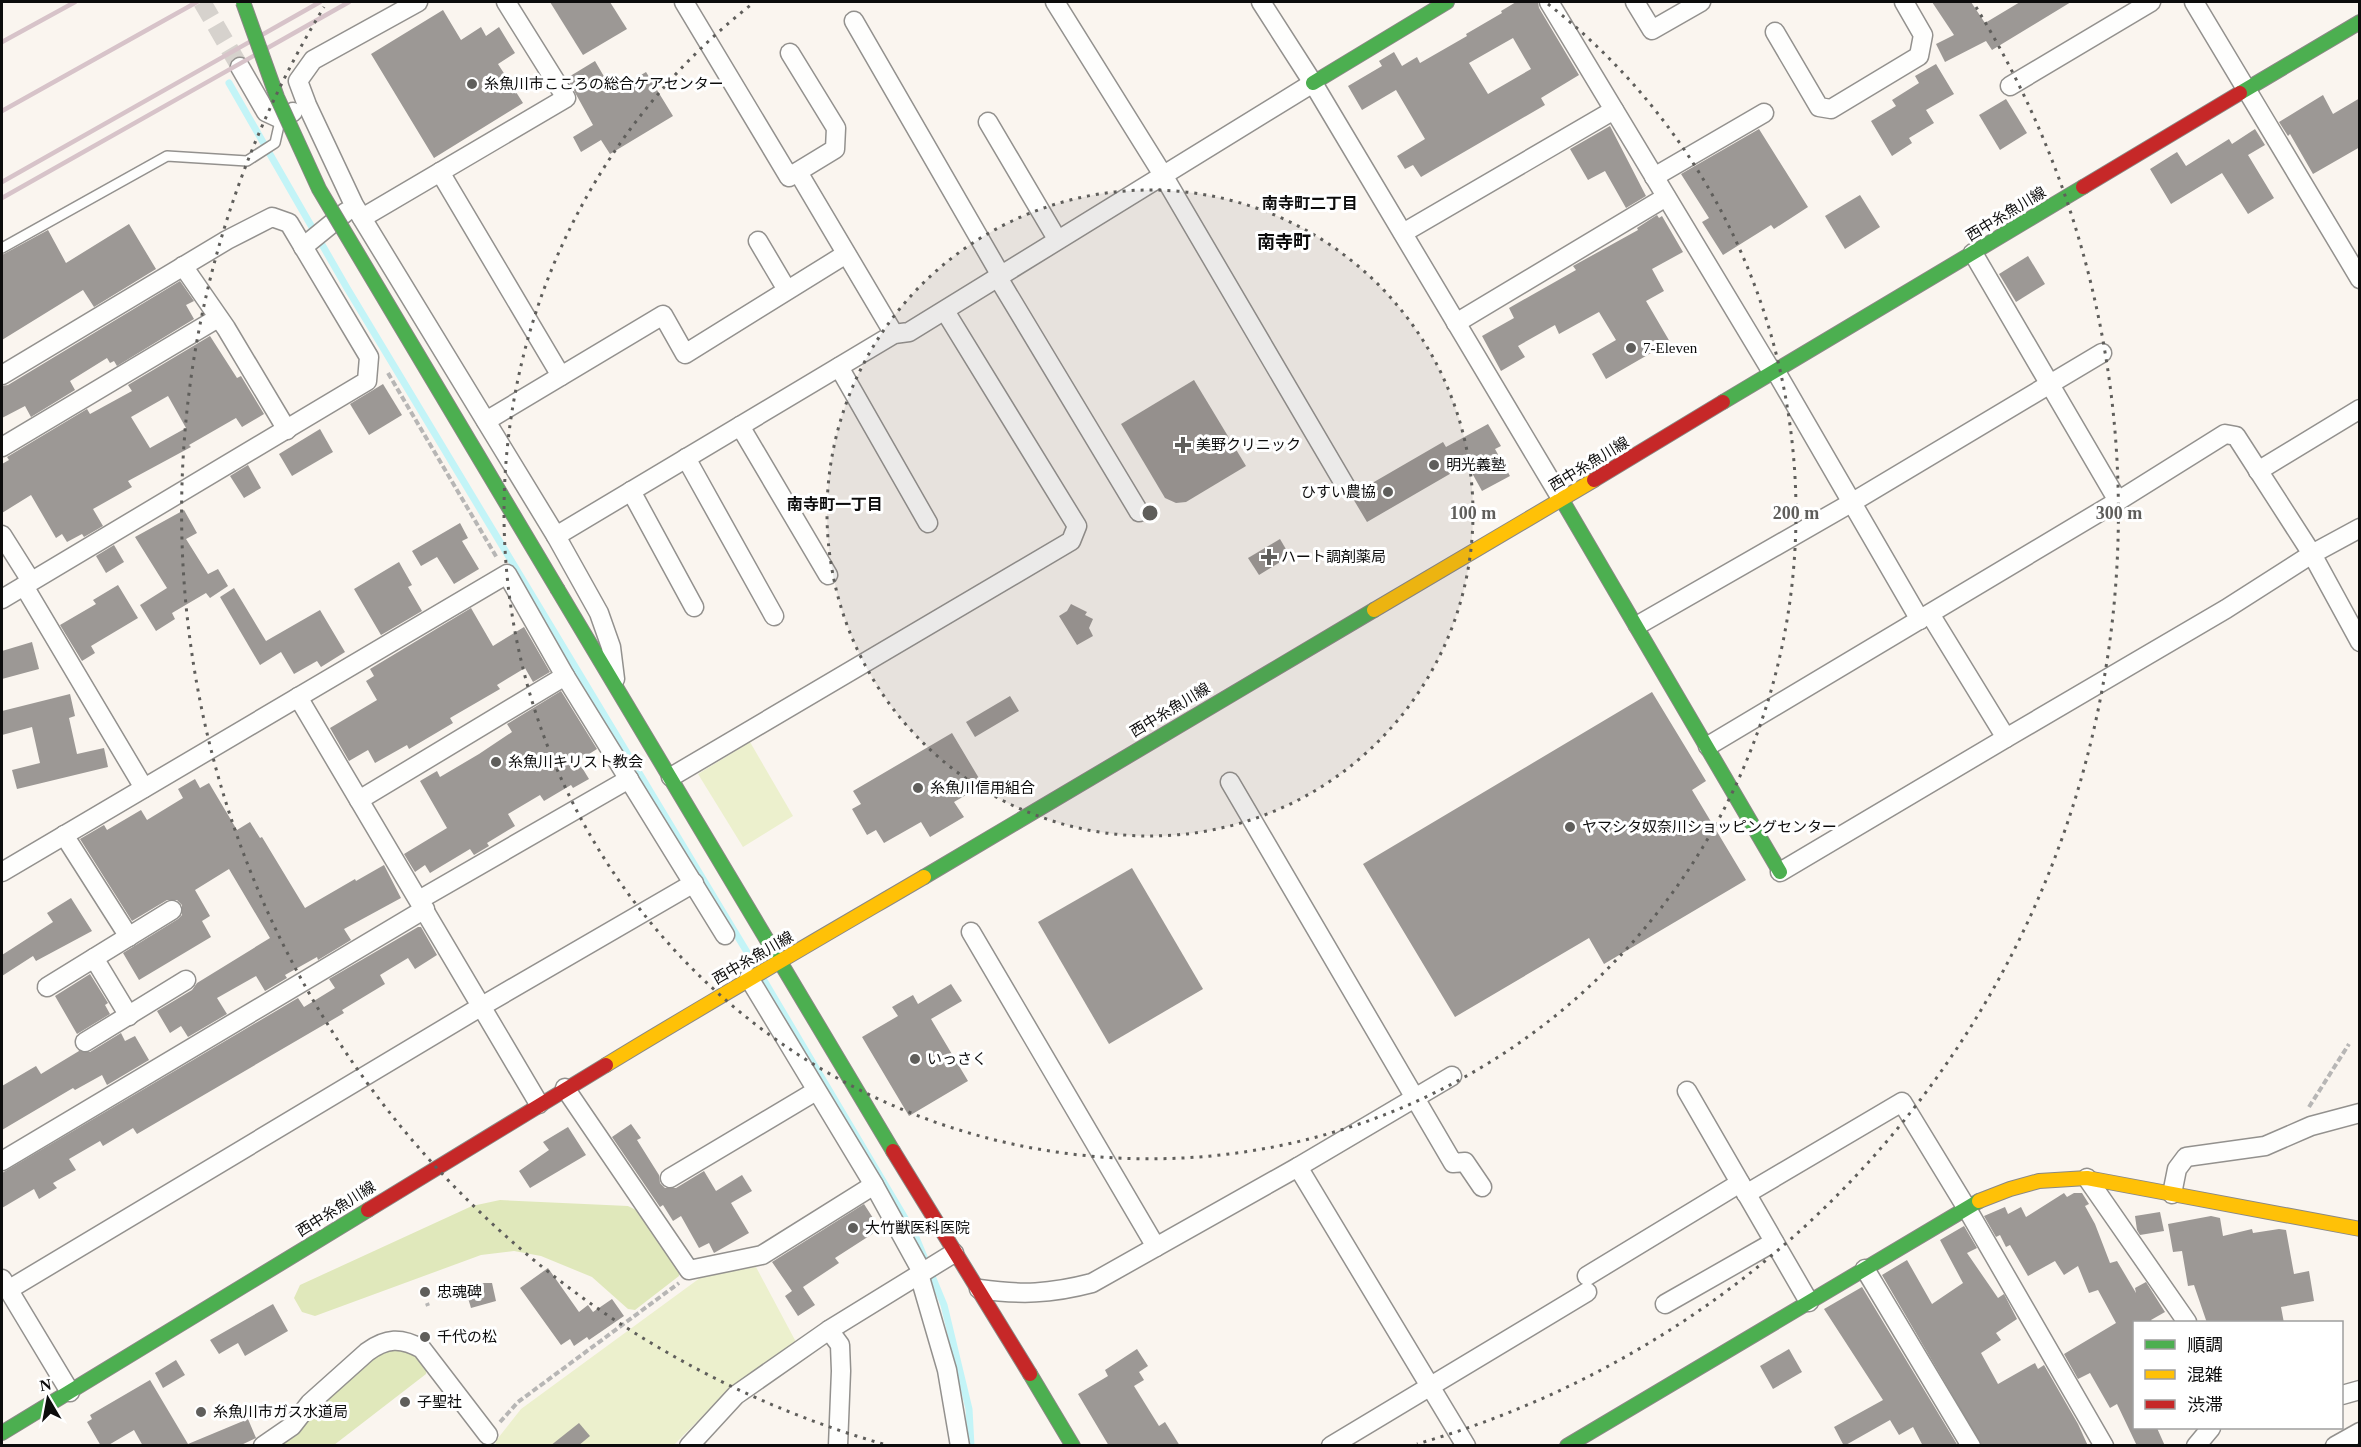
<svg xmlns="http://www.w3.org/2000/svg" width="2361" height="1447" font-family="'Times New Roman','Noto Sans JP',serif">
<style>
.green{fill:#ecf0cd}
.forest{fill:#e0e8bb}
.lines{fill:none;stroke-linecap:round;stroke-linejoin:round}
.stream{stroke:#c3f4f7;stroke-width:7}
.building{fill:#9c9895;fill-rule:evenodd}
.street-tunnel{stroke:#d6d2cd;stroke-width:18;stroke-dasharray:18 9;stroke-linecap:butt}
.lane-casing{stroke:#93918e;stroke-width:12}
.street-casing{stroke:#93918e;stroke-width:21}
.fast-casing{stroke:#8a8885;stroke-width:16}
.slow-casing{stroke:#8a8885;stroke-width:16}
.jam-casing{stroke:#8a8885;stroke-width:16}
.path{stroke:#b7b6b5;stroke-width:4;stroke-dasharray:6 3;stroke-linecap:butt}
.lane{stroke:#fefefd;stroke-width:9}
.street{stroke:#fefefd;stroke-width:18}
.fast{stroke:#4caf50;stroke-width:14}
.slow{stroke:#ffc107;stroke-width:14}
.jam{stroke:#c62828;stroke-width:14}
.rail{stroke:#d7c3c9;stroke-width:4.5}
.fast-bridge-casing{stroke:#8a8885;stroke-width:16;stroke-linecap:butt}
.fast-bridge{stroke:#4caf50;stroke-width:14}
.ring{fill:none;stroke:#5f5e5b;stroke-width:3;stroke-dasharray:3 6}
.poi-dot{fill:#5f5e5b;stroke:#fff;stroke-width:2}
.labels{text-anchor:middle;stroke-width:6;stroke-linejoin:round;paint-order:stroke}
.poi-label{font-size:15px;fill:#0c0c0c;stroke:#fff;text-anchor:start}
.street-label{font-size:15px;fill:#0c0c0c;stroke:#fff}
.neighbourhood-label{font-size:16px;font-weight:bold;fill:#0c0c0c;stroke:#fff}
.quarter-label{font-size:18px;font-weight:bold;fill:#0c0c0c;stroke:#fff}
.centre{fill:#5f5e5b;stroke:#fff;stroke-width:3}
.ring-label{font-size:18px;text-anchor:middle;font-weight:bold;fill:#5f5e5b;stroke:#fff;stroke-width:6;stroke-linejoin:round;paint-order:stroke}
</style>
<rect width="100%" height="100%" fill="#faf5ef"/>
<g class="green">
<polygon points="750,742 793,816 743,847 698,774"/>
<polygon points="756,1267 796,1342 726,1392 674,1445 497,1446 495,1442 521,1409 704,1275"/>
</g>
<g class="forest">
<polygon points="500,1200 628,1206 636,1210 679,1271 679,1276 635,1310 628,1309 592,1277 541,1256 514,1251 481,1255 315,1316 302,1312 294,1298 300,1285 472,1206"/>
<polygon points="392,1348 414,1353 427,1365 426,1374 334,1445 276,1446 317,1403 383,1350"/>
</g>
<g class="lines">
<g class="stream">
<polyline points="229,83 347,288 756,967"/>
<polyline points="762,977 915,1235 944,1305 969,1409 971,1446"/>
</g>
</g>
<g class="building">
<polygon points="550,2 610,2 627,29 583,55"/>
<path d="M1516 2H1538L1539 8 1579 75 1541 98 1545 105 1421 177 1413 165 1405 169 1397 156 1425 139 1396 90 1362 110 1348 86 1382 66 1379 61 1394 52 1402 66 1417 57 1420 63 1467 36 1466 34 1502 13 1501 11ZM1513 38 1531 69 1488 94 1469 63Z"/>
<polygon points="1932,2 1971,2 1985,23 2020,2 2071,2 1992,50 1986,41 1945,62 1936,44 1954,35"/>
<polygon points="443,10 461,40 481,27 486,36 499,27 515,53 498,64 523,103 434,158 371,54"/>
<polygon points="595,61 613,92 646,72 673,116 610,154 601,140 581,152 573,137 593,125 567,78"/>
<polygon points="1936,64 1954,94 1926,110 1934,123 1909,138 1912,143 1892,156 1871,121 1896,106 1892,100 1919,83 1915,76"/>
<polygon points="2323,95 2333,114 2360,98 2360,147 2313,174 2290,134 2288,136 2279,122"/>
<polygon points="2006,99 2027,133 2000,150 1979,115"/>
<polygon points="1610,126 1646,196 1626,208 1605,171 1588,180 1570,149"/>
<polygon points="1759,129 1808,207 1774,229 1771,225 1723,255 1702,222 1709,218 1681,174"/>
<polygon points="2255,129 2265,145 2248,155 2274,198 2248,214 2222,173 2171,204 2150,169 2177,152 2186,166 2229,139 2232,144"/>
<polygon points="1860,195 1880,227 1845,249 1825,216"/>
<polygon points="1657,215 1659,218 1662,216 1683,252 1652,269 1664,291 1646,301 1670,342 1606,379 1592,354 1616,340 1599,312 1559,334 1555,325 1518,346 1525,357 1501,371 1482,336 1514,318 1509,308 1576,270 1573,266 1638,230 1637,228"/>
<polygon points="129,224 156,269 94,307 83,290 2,340 2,255 48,230 66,263"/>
<polygon points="2028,256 2045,284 2016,302 1999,274"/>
<polygon points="180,281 194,301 186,305 194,319 117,366 114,361 110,363 107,358 70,381 75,390 31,417 25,406 2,418 2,386 8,385"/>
<path d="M210 336 237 378 241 376 264 414 242 427 236 418 189 445 191 447 128 481 132 487 93 509 103 526 84 537 82 534 67 542 62 534 56 538 31 495 2 513V464L9 460 7 457 87 409 90 414 132 391 128 385ZM168 396 186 428 150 448 131 417Z"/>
<polygon points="1194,380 1246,466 1186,502 1176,503 1165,498 1121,424"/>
<polygon points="383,384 402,415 369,435 350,404"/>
<polygon points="1488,424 1501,446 1495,449 1510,476 1482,491 1467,464 1367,522 1352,497 1355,493 1443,442 1446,447"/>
<polygon points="320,429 333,452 292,476 279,454"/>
<polygon points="248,465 261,488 244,498 230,476"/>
<polygon points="184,510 197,533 186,539 208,574 218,569 228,586 210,598 206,593 172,613 175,619 156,631 140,605 167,588 135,537"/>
<polygon points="460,523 468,538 462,541 479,569 454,584 437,557 421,566 412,551"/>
<polygon points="1280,539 1290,556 1259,575 1248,558"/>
<polygon points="114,545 124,562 106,573 96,556"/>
<polygon points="399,562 412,585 408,587 422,611 381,635 354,589"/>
<polygon points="118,585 138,618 91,646 95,653 82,661 60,625 96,604 93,600"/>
<polygon points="234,588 266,641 320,610 345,652 321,667 317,661 294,674 281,652 260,665 220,597"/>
<polygon points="1071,604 1087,612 1085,615 1093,619 1089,628 1093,636 1077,645 1059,616 1067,611"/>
<polygon points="471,608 493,646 524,627 550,672 533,682 525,668 497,685 500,689 450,718 453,723 409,749 407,745 375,763 368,750 349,761 330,728 377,700 366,681 374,676 370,669"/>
<polygon points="32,642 39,669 2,679 2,651"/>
<polygon points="561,691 597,749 578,761 589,779 573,788 571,785 544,801 540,795 508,814 515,826 487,843 489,846 474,855 470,849 430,873 425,865 415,872 404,854 447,828 420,781 437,771 440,777 479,754 512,732 507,724"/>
<polygon points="1652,692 1706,781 1692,790 1746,880 1604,964 1589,938 1455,1017 1363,864"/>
<polygon points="70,694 75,716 69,718 77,754 104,748 108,767 17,789 12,770 40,763 32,727 2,735 2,711"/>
<polygon points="1010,696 1019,711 975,737 966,722"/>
<polygon points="952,733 983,785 954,802 964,817 930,837 921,822 884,843 876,830 867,835 852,809 861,804 853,791"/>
<polygon points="195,779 200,788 209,783 237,830 250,822 260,838 262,837 305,908 355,879 356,881 384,865 401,898 344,929 351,940 318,960 317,957 285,975 287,978 265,991 256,976 217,998 227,1014 188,1037 181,1026 170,1033 157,1011 192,990 197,983 270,938 229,869 195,890 210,916 202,921 211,937 139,980 123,953 178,919 182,915 182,905 177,900 167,900 132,921 80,839 104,825 107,830 141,810 147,820 183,798 178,789"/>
<polygon points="1132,868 1203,989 1109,1044 1038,922"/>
<polygon points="71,898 92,931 36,961 33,956 2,976 2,955 53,922 47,913"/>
<polygon points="418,927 421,927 437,955 415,969 408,958 380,975 385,984 342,1010 344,1013 137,1134 133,1128 103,1146 100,1141 69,1159 76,1170 53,1183 57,1188 39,1199 34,1189 2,1208 2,1173 298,998 304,1007 335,988 329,979"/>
<polygon points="90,974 108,1003 105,1005 110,1014 77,1034 55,996"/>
<polygon points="951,984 962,1001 931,1019 968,1081 909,1116 862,1037 898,1016 892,1007 913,995 918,1004"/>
<polygon points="121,1033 125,1041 135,1036 149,1060 107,1085 102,1075 75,1090 73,1088 2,1130 2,1086 36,1066 41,1074 79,1051 90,1052"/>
<polygon points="631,1124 641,1138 637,1140 659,1175 660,1183 665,1188 676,1188 704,1171 716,1191 742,1175 752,1191 731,1203 749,1233 714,1253 709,1243 699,1248 681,1216 673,1221 663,1205 660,1207 612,1137"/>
<polygon points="568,1127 586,1155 530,1188 519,1171 549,1150 543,1142"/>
<polygon points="2064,1193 2067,1197 2074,1193 2082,1193 2089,1204 2085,1206 2095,1224 2110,1263 2117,1261 2136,1293 2135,1288 2146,1282 2165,1312 2151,1320 2153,1323 2134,1323 2134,1428 2157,1428 2165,1446 2137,1446 2117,1404 2110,1408 2090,1373 2078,1379 2064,1354 2116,1323 2098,1290 2089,1293 2078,1266 2064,1275 2055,1261 2028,1276 2010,1245 2006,1247 2000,1235 1996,1237 1984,1216 2005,1207 2008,1214 2021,1207 2026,1217"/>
<polygon points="864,1204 880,1229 835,1258 839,1263 803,1287 815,1305 798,1316 785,1296 792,1291 772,1262"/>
<polygon points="2160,1212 2164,1231 2140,1235 2137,1230 2135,1216"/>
<polygon points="2211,1216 2220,1218 2223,1236 2252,1229 2253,1233 2279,1229 2286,1230 2294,1274 2309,1271 2314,1301 2281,1307 2284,1323 2207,1323 2194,1285 2188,1286 2182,1251 2173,1252 2168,1224"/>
<polygon points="1964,1226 1977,1248 1967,1253 1998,1298 2004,1294 2017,1319 1996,1333 2001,1340 1981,1353 1998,1384 2035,1363 2038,1369 2044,1365 2078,1424 2088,1446 1982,1446 1882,1275 1907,1260 1932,1304 1963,1283 1940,1240"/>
<polygon points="548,1268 579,1312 588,1305 593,1312 612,1299 624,1316 589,1340 587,1337 574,1346 570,1339 561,1345 520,1288"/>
<polygon points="484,1283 492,1283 496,1301 471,1308 465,1288"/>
<polygon points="1862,1287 1958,1446 1923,1446 1913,1427 1899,1435 1890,1420 1844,1446 1834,1427 1883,1400 1824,1309"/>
<polygon points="273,1304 288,1331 245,1356 238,1343 219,1354 210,1340"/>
<polygon points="1137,1349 1148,1366 1139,1372 1144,1380 1134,1386 1159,1426 1165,1422 1180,1446 1109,1446 1078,1394 1108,1376 1105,1370"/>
<polygon points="1789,1349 1802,1372 1773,1389 1760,1366"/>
<polygon points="176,1360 185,1375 163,1388 155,1373"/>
<polygon points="150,1380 188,1444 248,1419 256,1438 239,1446 143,1446 134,1430 107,1446 101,1446 87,1422 92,1419 90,1415"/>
<polygon points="579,1423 590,1436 578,1446 550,1446"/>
</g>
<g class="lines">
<polyline class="street-tunnel" points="202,2 240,67"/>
<g class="lane-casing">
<polyline id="lane" points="2,248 167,156 247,161 275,143 280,121"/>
</g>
<g class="street-casing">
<g id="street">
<polyline points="418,2 313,60 298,81 307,105 354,205 556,536 599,613 611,647 615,679"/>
<polyline points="684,2 789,177 835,149 836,128 790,53"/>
<polyline points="1055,2 1163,175 1346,487"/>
<polyline points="1261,2 1313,83 1562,500"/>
<polyline points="1549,2 1772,372"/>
<polyline points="1635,2 1652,30 1701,2"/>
<polyline points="2194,2 2360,279"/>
<polyline points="854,21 1000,274"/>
<polyline points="1775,32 1819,107 1831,109 1919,56 1923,35 1904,2"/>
<polyline points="240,67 266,112 281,119 293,112"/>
<polyline points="2010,86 2151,2"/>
<polyline points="988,122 1057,239"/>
<polyline points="440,172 561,376"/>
<polyline points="798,172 894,334"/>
<polyline points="1654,177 1764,113"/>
<polyline points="362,218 566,98 506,2"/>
<polyline points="1403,233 1614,110"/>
<polyline points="758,241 787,290"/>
<polyline points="303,247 346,212"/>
<polyline points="1973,253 2118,501"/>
<polyline points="183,266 226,328 287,430"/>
<polyline points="997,276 1139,512"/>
<polyline points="1456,323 1666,197"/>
<polyline points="839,367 928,523"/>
<polyline points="1775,370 1920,620"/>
<polyline points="2,375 227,240 272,217 289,223 369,357 367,381 2,599"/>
<polyline points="486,421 663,315 685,354 846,254"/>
<polyline points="740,426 828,575"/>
<polyline points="2,447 218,318"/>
<polyline points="686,458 774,616"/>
<polyline points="2258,471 2360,409"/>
<polyline points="631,491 694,607"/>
<polyline points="2,535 31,581"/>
<polyline points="556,536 894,334 909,332 1313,83"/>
<polyline points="24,586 144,788"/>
<polyline points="1638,625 1851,503 2102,353"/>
<polyline points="298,697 539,1104"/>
<polyline points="2006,738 2226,609 2312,554 2360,528"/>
<polyline points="1708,746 2118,501 2225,434 2236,436 2312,554 2360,642"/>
<polyline points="671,777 1071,541 1077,526 945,311"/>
<polyline points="1230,782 1453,1163 1465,1162 1482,1187"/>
<polyline points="359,800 565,676"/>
<polyline points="64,835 129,937"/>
<polyline points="2,872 507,574 565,676 725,935"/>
<polyline points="1780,872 2006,738 1930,614"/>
<polyline points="419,900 629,779"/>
<polyline points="971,932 1156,1247"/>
<polyline points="94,958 129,1016"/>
<polyline points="749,978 874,1185 922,1272"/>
<polyline points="47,987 172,910"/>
<polyline points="85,1042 186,980"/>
<polyline points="565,1088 689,1270 762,1255 874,1185"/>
<polyline points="1687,1091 1809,1302"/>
<polyline points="2,1161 425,909"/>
<polyline points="1298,1167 1452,1076"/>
<polyline points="670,1178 816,1091"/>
<polyline points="2087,1178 2187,1322"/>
<polyline points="1746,1194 1902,1102 1966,1207 2104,1446"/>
<polyline points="2172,1194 2177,1169 2186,1157 2265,1146 2311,1126 2360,1113"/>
<polyline points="1865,1269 1971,1446"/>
<polyline points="919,1274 947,1370 960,1446"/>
<polyline points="1587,1276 1740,1183"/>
<polyline points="2,1279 70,1392"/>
<path d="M979 1289C1021 1295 1050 1294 1092 1283L1298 1167 1466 1446"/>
<polyline points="8,1290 482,1006 694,883"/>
<polyline points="1665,1304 1774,1242"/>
<polyline points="829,1330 840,1345 841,1371 838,1446"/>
<polyline points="2342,1395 2360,1390"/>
<path d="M263 1446 292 1426 310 1403 367 1352C386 1338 401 1337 422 1349L488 1435"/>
<polyline points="689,1446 736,1395 829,1330 954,1253"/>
<polyline points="1331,1446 1587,1292"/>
<polyline points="2196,1446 2211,1428"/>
<polyline points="2335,1446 2360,1432"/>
</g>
</g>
<g class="fast-casing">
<g id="fast">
<polyline points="1313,83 1447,2"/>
<polyline points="2240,93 2360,22"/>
<polyline points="1723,402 2083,187"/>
<polyline points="1562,500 1780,872"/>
<polyline points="558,590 893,1151"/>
<polyline points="924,877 1374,610"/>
<polyline points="1030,1374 1073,1446"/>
<polyline points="2,1433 368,1210"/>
<polyline points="1567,1446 1979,1201"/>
</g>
</g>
<g class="slow-casing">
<g id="slow">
<polyline points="1374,610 1594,480"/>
<path d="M606 1065C711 1001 818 939 924 877"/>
<polyline points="1979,1201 2010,1189 2039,1181 2087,1178 2360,1229"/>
</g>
</g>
<g class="jam-casing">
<g id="jam">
<polyline points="2083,187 2240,93"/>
<polyline points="1594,480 1723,402"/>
<polyline points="893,1151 1030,1374"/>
<polyline points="368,1210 606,1065"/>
</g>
</g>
<g class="path">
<polyline points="388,373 497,558"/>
<polyline points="2309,1107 2349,1044"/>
<polyline points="427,1303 428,1306"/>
<polyline points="500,1422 518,1402 679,1283"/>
</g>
<use href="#lane" class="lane"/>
<use href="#street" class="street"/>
<use href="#fast" class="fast"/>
<use href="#slow" class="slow"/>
<use href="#jam" class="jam"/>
<g class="rail">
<polyline points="2,42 75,2"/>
<polyline points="2,111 197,2"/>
<polyline points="2,182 320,2"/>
<polyline points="2,198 349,2"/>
</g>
<g class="fast-bridge-casing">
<polyline id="fast-bridge" points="243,2 277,97 319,189 558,590"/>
</g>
<use href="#fast-bridge" class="fast-bridge"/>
</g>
<circle cx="1150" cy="513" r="323" fill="#5f5e5b" fill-opacity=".12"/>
<g class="ring">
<circle cx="1150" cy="513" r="323"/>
<path d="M1548 4A646 646 0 1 1 752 4"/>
<path d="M883 1444A969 969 0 0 1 324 7M1976 7A969 969 0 0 1 1417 1444"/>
</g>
<g class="poi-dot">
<circle cx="472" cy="84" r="6"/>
<circle cx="1631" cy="348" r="6"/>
<path d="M1180 436h6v6h6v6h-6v6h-6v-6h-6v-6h6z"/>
<circle cx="1434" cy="465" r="6"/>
<circle cx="1388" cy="492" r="6"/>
<path d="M1266 548h6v6h6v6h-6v6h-6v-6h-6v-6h6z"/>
<circle cx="496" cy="762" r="6"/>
<circle cx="918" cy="788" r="6"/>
<circle cx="1570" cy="827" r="6"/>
<circle cx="915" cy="1059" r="6"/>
<circle cx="853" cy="1228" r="6"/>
<circle cx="425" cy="1292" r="6"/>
<circle cx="425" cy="1337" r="6"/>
<circle cx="405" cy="1402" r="6"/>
<circle cx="201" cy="1412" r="6"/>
</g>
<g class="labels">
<g class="poi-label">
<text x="484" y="89">糸魚川市こころの総合ケアセンター</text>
<text x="1643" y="353">7-Eleven</text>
<text x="1196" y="450">美野クリニック</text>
<text x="1446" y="470">明光義塾</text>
<text x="1376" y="497" text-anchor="end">ひすい農協</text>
<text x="1281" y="562">ハート調剤薬局</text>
<text x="508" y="767">糸魚川キリスト教会</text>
<text x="930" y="793">糸魚川信用組合</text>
<text x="1582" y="832">ヤマシタ奴奈川ショッピングセンター</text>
<text x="927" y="1064">いっさく</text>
<text x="865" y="1233">大竹獣医科医院</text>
<text x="437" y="1297">忠魂碑</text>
<text x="437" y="1342">千代の松</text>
<text x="417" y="1407">子聖社</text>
<text x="213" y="1417">糸魚川市ガス水道局</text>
</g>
<g class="street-label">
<text transform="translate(2006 214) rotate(-31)" y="5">西中糸魚川線</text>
<text transform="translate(1589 464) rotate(-31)" y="5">西中糸魚川線</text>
<text transform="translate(1170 710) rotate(-31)" y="5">西中糸魚川線</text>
<text transform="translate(753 958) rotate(-30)" y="5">西中糸魚川線</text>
<text transform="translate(336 1209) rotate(-32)" y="5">西中糸魚川線</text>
</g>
<g class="neighbourhood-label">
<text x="1310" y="209">南寺町二丁目</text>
<text x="835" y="510">南寺町一丁目</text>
</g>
<g class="quarter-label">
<text x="1284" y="248">南寺町</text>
</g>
</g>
<circle cx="1150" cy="513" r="9" class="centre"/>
<g class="ring-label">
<text x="1473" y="519">100 m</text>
<text x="1796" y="519">200 m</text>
<text x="2119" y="519">300 m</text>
</g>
<rect width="2361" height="1447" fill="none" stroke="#0c0c0c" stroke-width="6"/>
<rect x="2133" y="1321" width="210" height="108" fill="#ffffff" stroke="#9e9e9e" stroke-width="1.5"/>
<rect x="2145" y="1340" width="30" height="9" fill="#4caf50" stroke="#9e9e9e" stroke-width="1.5"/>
<text x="2187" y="1351" font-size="18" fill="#0c0c0c">順調</text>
<rect x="2145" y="1370" width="30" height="9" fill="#ffc107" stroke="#9e9e9e" stroke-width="1.5"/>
<text x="2187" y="1381" font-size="18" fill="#0c0c0c">混雑</text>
<rect x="2145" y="1400" width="30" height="9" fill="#c62828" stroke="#9e9e9e" stroke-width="1.5"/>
<text x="2187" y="1411" font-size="18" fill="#0c0c0c">渋滞</text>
<g transform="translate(48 1399) rotate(350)" stroke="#ffffff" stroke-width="4.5" paint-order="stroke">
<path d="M0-4.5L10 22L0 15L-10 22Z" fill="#0c0c0c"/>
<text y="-9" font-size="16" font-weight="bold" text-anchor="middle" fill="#0c0c0c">N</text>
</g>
</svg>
